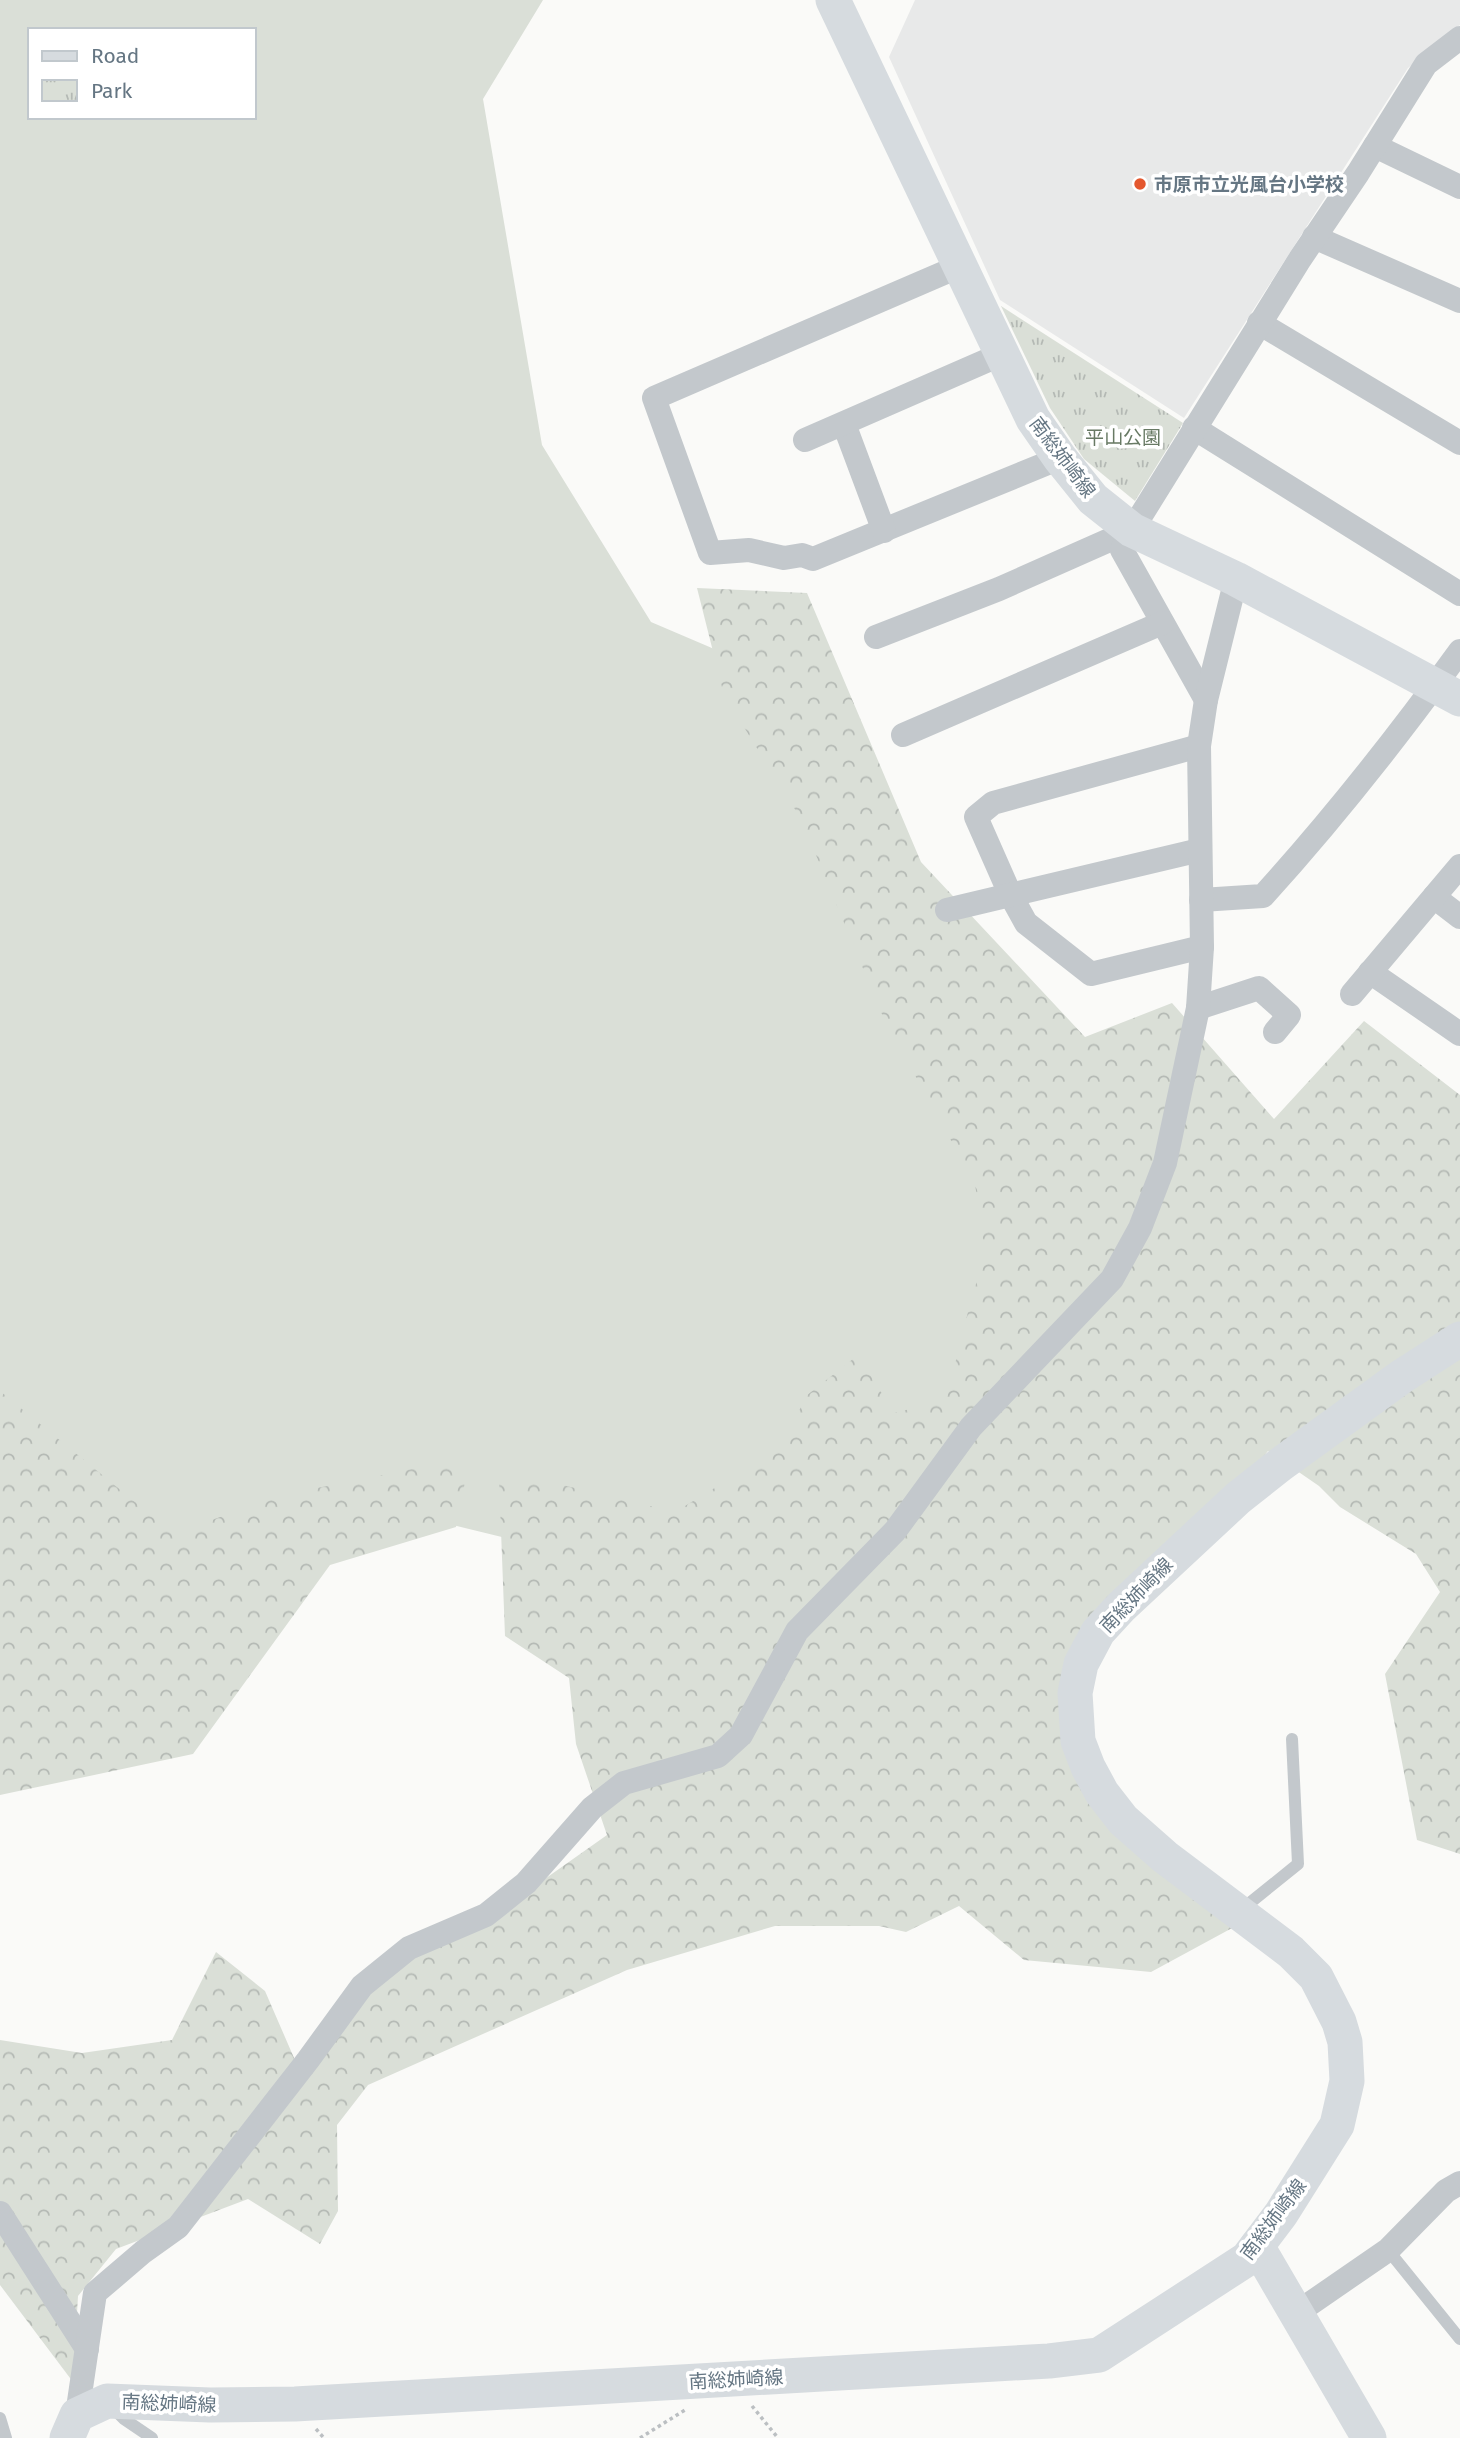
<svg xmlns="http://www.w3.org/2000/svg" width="1460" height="2438" font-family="'Fira Sans','Noto Sans JP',sans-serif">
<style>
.built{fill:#e8e9e9}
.grass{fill:#dadfd7;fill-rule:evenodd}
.forest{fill:url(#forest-crowns)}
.park{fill:url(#park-tufts)}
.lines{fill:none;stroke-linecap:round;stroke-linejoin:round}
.path{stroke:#bbbfc2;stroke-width:3.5;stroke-dasharray:3.5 3.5;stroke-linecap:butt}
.lane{stroke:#c3c8cc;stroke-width:12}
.street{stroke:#c3c8cc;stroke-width:24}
.secondary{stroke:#d6dbdf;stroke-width:35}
.poi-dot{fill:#e4572e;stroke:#fff;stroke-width:2.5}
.labels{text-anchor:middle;stroke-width:7;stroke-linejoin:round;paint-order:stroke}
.poi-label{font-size:19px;font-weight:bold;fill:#657683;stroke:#fff;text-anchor:start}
.park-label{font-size:19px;fill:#687a64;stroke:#fff}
.street-label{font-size:19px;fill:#657683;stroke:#fff}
</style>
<defs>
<pattern id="forest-crowns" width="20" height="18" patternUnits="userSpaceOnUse" patternTransform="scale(1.75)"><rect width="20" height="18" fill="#dadfd7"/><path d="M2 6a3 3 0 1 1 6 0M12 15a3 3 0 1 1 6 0" fill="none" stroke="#b4b9b4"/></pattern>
<pattern id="park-tufts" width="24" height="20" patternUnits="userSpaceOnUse" patternTransform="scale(1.75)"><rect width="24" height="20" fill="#dadfd7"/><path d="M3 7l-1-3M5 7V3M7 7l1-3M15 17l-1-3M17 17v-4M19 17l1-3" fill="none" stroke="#b4b9b4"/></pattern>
</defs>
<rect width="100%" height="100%" fill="#fafaf8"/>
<polygon class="built" points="915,0 1460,0 1460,25 1408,68 1184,418 1000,300 889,57"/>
<path class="grass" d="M0 0H543L483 99 542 445 651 622 775 675 922 887 1261 1258 634 1569 358 1502 154 1585 0 1520ZM30 30H254V117H30Z"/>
<g class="forest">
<polygon points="697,588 807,593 921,862 1085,1037 1172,1003 1274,1119 1364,1021 1460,1095 1460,1854 1417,1840 1385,1674 1440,1592 1416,1554 1340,1507 1319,1486 1268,1451 1216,1517 1064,1669 1109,1817 1234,1927 1151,1972 1024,1960 959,1906 906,1932 879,1926 775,1926 627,1970 368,2085 337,2125 338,2211 320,2244 248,2199 116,2249 78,2296 73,2382 0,2285 0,2040 82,2053 172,2040 216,1952 265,1991 304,2081 372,1973 515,1900 607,1835 576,1744 569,1678 505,1636 499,1478 554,1483 675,1512 782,1447 806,1396 858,1355 894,1413 946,1400 969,1308 985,1253 975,1184 884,1019 801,819 724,695"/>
<polygon points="0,1391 174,1534 277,1496 432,1465 468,1467 456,1527 330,1565 193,1754 0,1795"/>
</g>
<polygon class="park" points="1001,306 1183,423 1135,501 1084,459 1050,408"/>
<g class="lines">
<g class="path">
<polyline points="752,2406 778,2438"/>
<polyline points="316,2429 324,2438"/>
<polyline points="640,2438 685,2410"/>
</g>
<g class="lane">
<polyline points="1241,1910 1298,1864 1292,1739"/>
<polyline points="1388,2250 1460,2339"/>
<polyline points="112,2407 124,2419 152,2438"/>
<polyline points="0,2418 6,2438"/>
</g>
<g class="street">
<polyline points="1375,146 1460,187"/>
<polyline points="1314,237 1460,301"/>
<polyline points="960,266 654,398 710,553 749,550 784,558 802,555 813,559 1060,458"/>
<polyline points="1259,323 1460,443"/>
<polyline points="844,424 884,531"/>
<polyline points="1194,428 1460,594"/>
<polyline points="805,440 1002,354"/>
<polyline points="876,637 999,589 1132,530"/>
<polyline points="1206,700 1122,550 1132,530 1300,259 1358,173 1426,64 1460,38"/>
<polyline points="903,735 1162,623"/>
<polyline points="1199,746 993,803 976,817 1010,894 1026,923 1091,974 1202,947"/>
<polyline points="1434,897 1460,917"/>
<path d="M1201 900 1263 896C1332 820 1399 735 1460 651"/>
<polyline points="947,910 1200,850"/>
<polyline points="1370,972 1460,1034"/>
<polyline points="1352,994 1460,866"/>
<polyline points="1198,1008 1259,988 1289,1015 1275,1032"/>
<polyline points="0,2213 87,2349"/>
<polyline points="1295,2314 1388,2250 1446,2191 1460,2183"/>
<polyline points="77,2415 95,2293 143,2252 178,2227 308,2060 362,1986 409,1948 486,1915 526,1883 592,1808 624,1783 718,1756 741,1735 797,1631 895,1531 971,1427 1112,1279 1140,1228 1165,1163 1198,1008 1202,947 1199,746 1206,700 1236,579"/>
</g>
<g class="secondary">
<polyline points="833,0 1033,419 1060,458 1093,499 1132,530 1236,579 1460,699"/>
<polyline points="1257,2246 1369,2438"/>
<polyline points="67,2438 77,2415 107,2401 210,2405 295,2404 1049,2361 1099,2355 1247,2259 1281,2214 1337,2125 1347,2081 1345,2042 1339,2022 1316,1977 1291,1952 1165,1857 1123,1820 1102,1793 1088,1767 1078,1741 1075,1693 1081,1664 1098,1632 1121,1607 1238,1498 1281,1464 1401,1377 1460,1339"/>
</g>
</g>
<circle class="poi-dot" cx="1140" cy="184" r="7"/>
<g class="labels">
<g class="poi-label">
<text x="1154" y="191">市原市立光風台小学校</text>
</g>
<g class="park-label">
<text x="1123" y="444">平山公園</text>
</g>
<g class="street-label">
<text transform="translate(1063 457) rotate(53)" y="7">南総姉崎線</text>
<text transform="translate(1136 1595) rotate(-46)" y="7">南総姉崎線</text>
<text transform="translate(1273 2219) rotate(-53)" y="7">南総姉崎線</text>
<text transform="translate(736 2379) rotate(-3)" y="7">南総姉崎線</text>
<text transform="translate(169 2403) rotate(2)" y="7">南総姉崎線</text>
</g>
</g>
<rect x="28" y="28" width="228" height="91" fill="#ffffff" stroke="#c1c8cd" stroke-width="2"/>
<rect x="42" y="51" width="35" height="10" fill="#d6dbdf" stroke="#c1c8cd" stroke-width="2"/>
<text x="91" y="63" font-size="21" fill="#657683">Road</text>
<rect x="42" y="80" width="35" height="21" fill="url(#park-tufts)" stroke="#c1c8cd" stroke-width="2"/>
<text x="91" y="98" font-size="21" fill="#657683">Park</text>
</svg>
